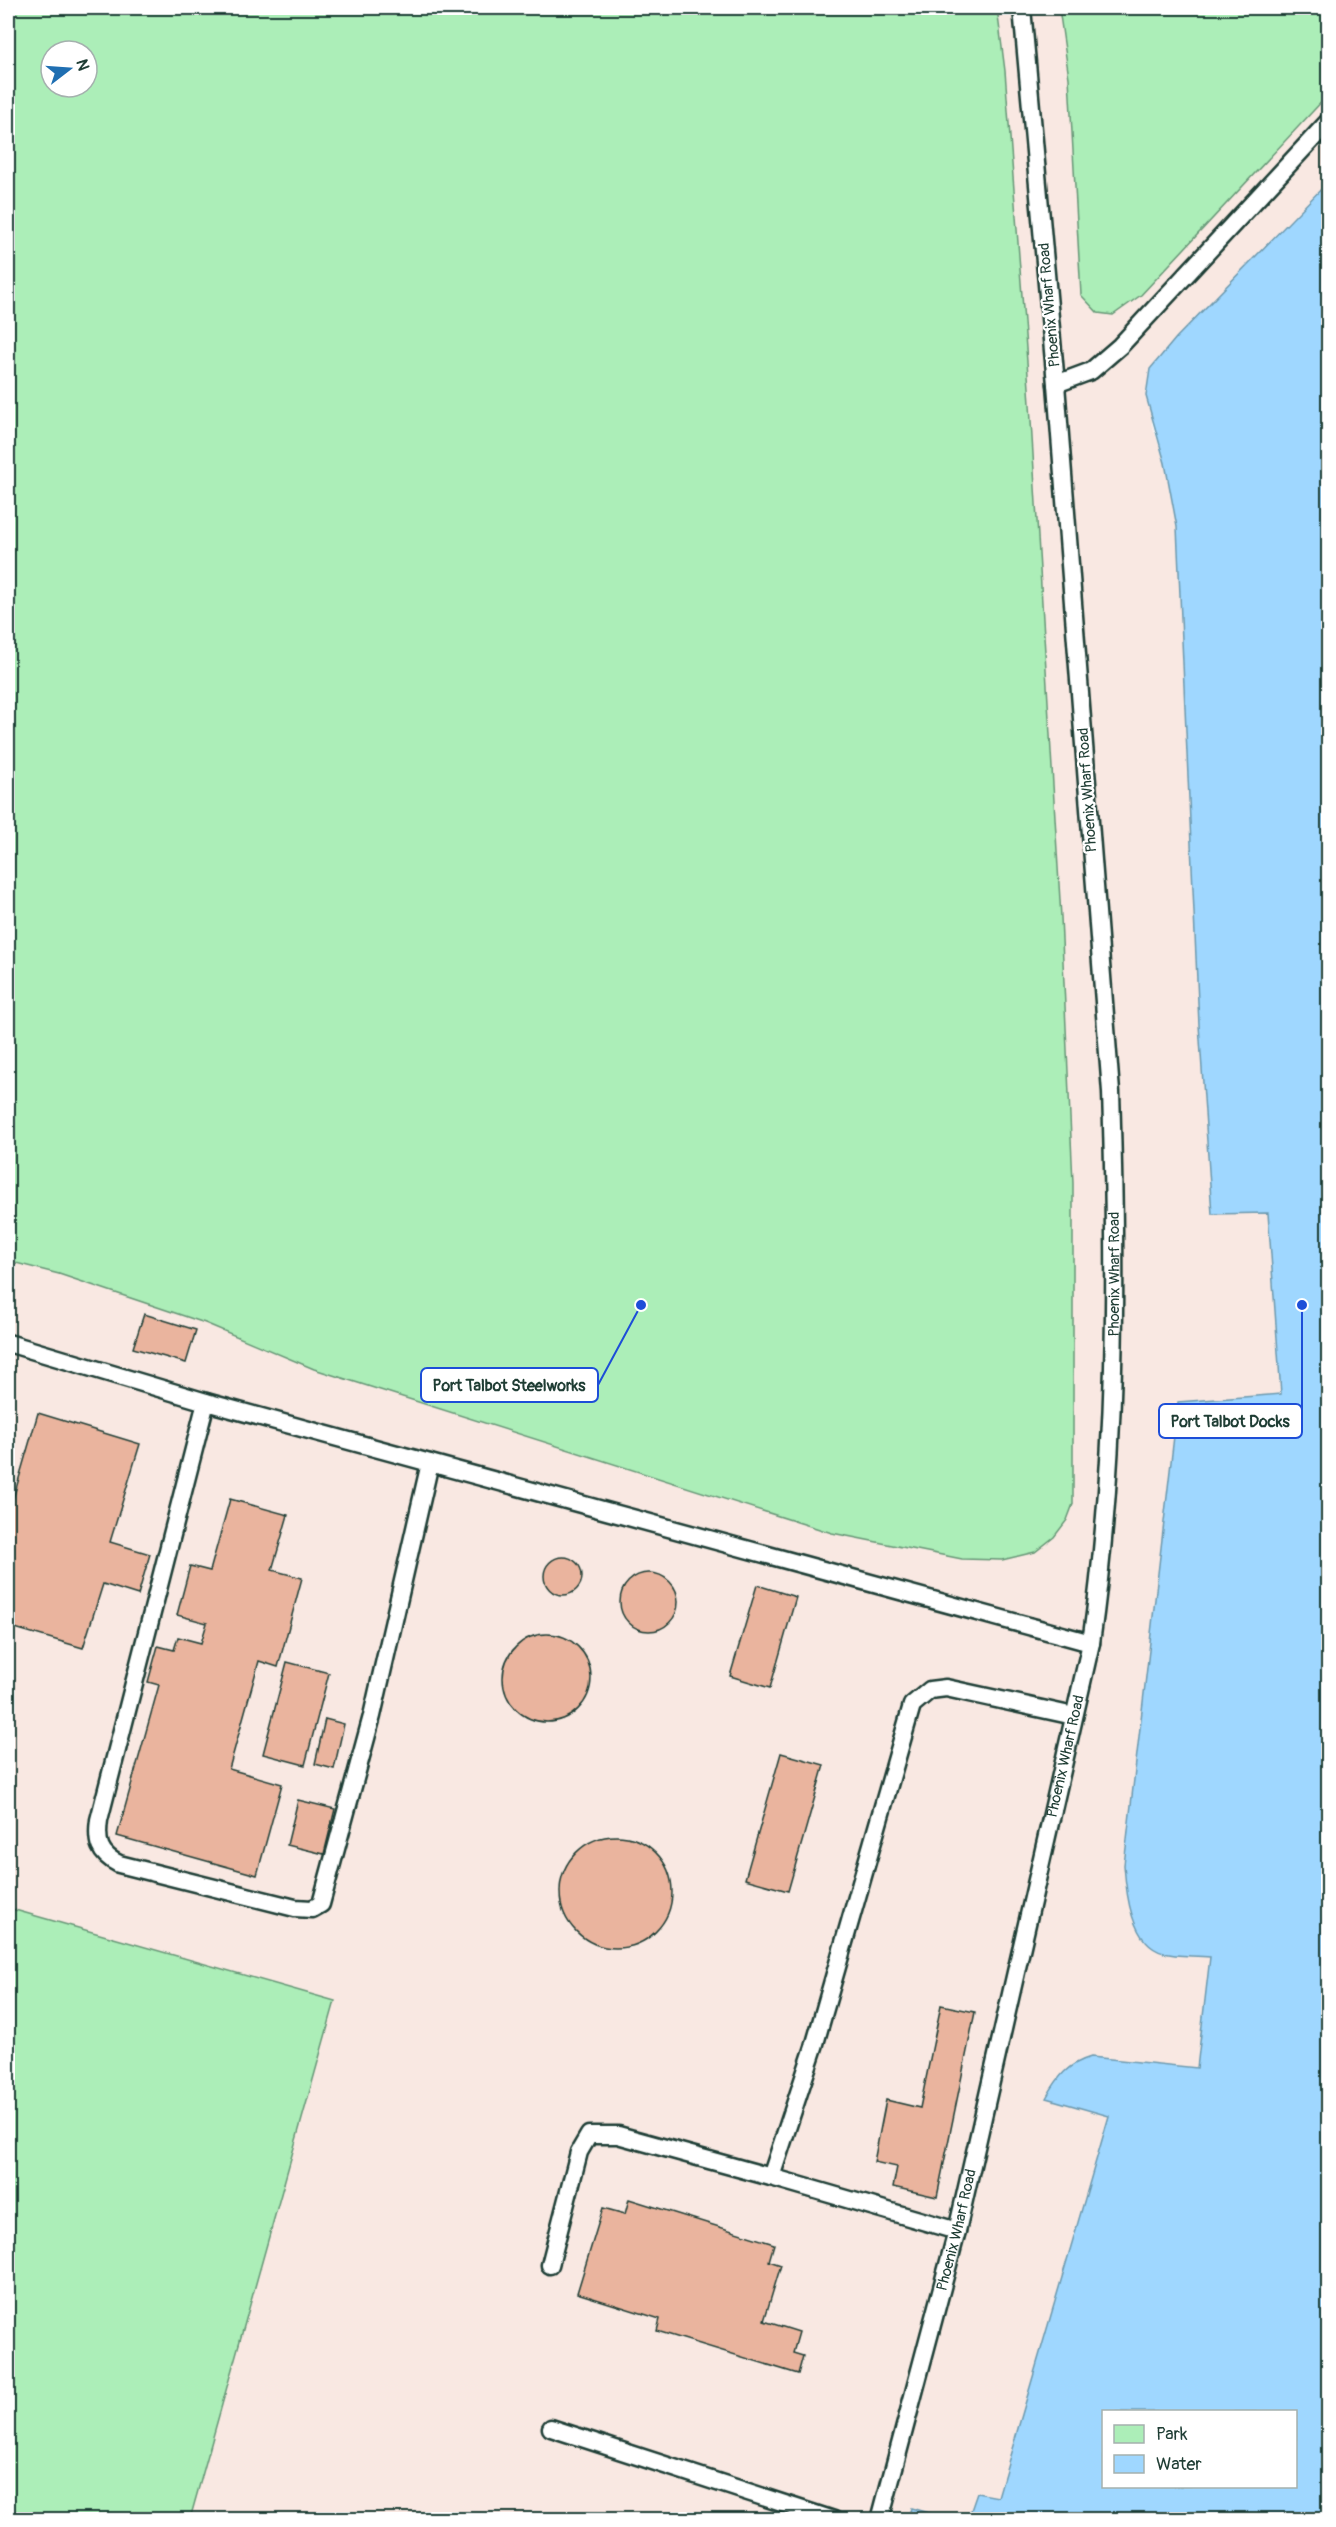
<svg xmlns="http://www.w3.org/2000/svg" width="1336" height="2527" font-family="Pangolin,sans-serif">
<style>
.built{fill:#f9e8e2;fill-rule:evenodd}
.green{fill:#aceeb8;stroke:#669676;stroke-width:1.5;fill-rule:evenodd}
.water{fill:#9fd7ff;stroke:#6c99ae;stroke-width:1.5;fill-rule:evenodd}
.building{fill:#eab49e;stroke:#1f3d34;stroke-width:1.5}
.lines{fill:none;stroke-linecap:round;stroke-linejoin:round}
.service-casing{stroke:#1f3d34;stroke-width:21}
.service{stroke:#fff;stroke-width:16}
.labels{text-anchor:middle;stroke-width:4.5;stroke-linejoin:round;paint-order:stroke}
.street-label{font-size:15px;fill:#1f3d34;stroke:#fff}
.leader{fill:none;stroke:#1d4ed8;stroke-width:2}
.callout-dot{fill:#1d4ed8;stroke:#fff;stroke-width:2}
.callout{fill:#fff;stroke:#1d4ed8;stroke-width:2}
.callout-label{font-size:16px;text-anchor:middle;font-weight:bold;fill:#1f3d34}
</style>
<rect width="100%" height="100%" fill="#fff"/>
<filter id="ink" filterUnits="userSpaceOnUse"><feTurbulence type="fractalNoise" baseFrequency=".0167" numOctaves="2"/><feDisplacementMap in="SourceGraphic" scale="12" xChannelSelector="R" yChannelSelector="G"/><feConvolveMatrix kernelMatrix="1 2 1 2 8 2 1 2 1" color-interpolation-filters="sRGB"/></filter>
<g filter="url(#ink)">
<path class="built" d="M8 8H1328V182L1176 338 1150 369 1152 424 1165 463 1177 527 1199 1025 1212 1214 1268 1213 1281 1395 1178 1402 1124 1865 1126 1892 1135 1923 1163 1953 1210 1957 1197 2068 1091 2057 1047 2098 1109 2115 998 2497 977 2493 968 2520 949 2519 911 2508 908 2520H8ZM51 51H87V87H51Z"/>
<g class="green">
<path d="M8 8H997L1005 71 1029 388 1061 917 1073 1183V1504L1067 1520 1054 1537 1035 1552 1002 1560 962 1559 832 1533 314 1369 205 1323 59 1274 8 1261ZM51 51H87V87H51Z"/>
<polygon points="1059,8 1328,8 1328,95 1141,295 1113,315 1098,313 1081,295 1069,78"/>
<polygon points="8,1908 335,2001 190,2519 8,2519"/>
</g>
<g class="water">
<path d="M1328 182V2519H968L977 2493 998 2497 1109 2116 1046 2098C1058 2077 1067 2064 1091 2057L1197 2068 1210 1957C1195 1955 1178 1957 1164 1953 1131 1945 1126 1892 1124 1865L1178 1402 1281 1394 1268 1213 1212 1214 1199 1025 1177 527 1165 463 1146 396 1150 369 1176 338ZM1104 2412H1296V2486H1104Z"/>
<polygon points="911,2508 949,2519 908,2519"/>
</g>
<g class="building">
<polygon points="144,1314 196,1330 186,1363 133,1348"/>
<polygon points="38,1413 140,1444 110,1542 150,1554 138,1595 103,1584 83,1648 8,1626 8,1516"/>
<polygon points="230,1499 288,1515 272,1570 302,1578 278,1667 259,1661 229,1769 282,1784 257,1875 117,1836 159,1685 148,1682 158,1646 174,1650 178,1637 201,1643 207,1623 177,1615 190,1566 210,1571"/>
<circle cx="563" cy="1576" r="19"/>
<circle cx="649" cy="1602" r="29"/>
<polygon points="757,1585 796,1597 770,1688 730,1676"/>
<circle cx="547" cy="1678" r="44"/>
<polygon points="287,1662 329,1673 305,1765 263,1754"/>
<polygon points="325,1719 344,1724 334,1769 315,1764"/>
<polygon points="781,1753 824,1765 788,1891 745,1879"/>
<polygon points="298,1800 335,1809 324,1854 287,1845"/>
<circle cx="616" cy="1892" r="56"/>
<polygon points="941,2005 975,2012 937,2197 893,2187 897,2167 874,2162 886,2100 920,2108"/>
<polygon points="629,2199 774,2244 769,2261 781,2265 764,2321 799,2332 793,2353 803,2356 798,2374 657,2331 660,2319 577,2293 603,2208 625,2214"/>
</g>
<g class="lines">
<g class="service-casing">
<g id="service">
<polyline points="1056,384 1091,371 1120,346 1328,122"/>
<polyline points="8,1343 206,1402 1091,1643"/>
<path d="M206 1402 99 1820C96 1842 99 1854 119 1864L295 1908 312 1909 321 1904 372 1716 430 1463"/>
<polyline points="957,2231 771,2177 814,2047 912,1705 930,1690 946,1688 1074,1716"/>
<polyline points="550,2265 579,2152 589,2135 618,2135 771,2177"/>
<polyline points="551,2428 834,2520"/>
<path id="s1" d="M880 2520 957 2231 1091 1643C1117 1460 1117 1276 1111 1092L1056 384 1022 8"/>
</g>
</g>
<use href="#service" class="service"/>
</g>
</g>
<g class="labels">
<g class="street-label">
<text transform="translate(1049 305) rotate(-95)" y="5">Phoenix Wharf Road</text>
<text transform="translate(1087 790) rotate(-94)" y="5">Phoenix Wharf Road</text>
<text dy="5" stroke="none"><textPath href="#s1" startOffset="1272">Phoenix Wharf Road</textPath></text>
<text dy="5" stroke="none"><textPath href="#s1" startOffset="786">Phoenix Wharf Road</textPath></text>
<text dy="5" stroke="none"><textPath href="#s1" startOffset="300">Phoenix Wharf Road</textPath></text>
</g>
</g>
<path class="leader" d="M641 1305L598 1385M1302 1305L1302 1421"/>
<g class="callout-dot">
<circle cx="641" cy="1305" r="6"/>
<circle cx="1302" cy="1305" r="6"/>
</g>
<g class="callout">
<rect x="421" y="1368" width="177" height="34" rx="6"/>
<rect x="1159" y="1404" width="143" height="34" rx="6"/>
</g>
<g class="callout-label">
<text x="509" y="1391">Port Talbot Steelworks</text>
<text x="1230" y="1427">Port Talbot Docks</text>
</g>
<rect width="1336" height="2527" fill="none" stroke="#fff" stroke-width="30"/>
<rect x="15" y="15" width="1306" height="2497" fill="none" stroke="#1f3d34" stroke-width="2" filter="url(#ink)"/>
<rect x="1102" y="2410" width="195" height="78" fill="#ffffff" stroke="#a5b1ae" stroke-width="1.5"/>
<rect x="1114" y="2425" width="30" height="18" fill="#aceeb8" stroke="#a5b1ae" stroke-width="1.5"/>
<text x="1156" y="2440" font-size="18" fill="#1f3d34">Park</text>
<rect x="1114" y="2455" width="30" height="18" fill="#9fd7ff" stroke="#a5b1ae" stroke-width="1.5"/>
<text x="1156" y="2470" font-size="18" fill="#1f3d34">Water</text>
<g transform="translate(69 69) rotate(73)"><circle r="28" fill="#ffffff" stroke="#a5b1ae" stroke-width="1.5"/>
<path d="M0-4.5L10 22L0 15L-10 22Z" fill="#1f6fb2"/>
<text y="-9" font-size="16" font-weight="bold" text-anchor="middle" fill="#1f3d34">N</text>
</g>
</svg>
